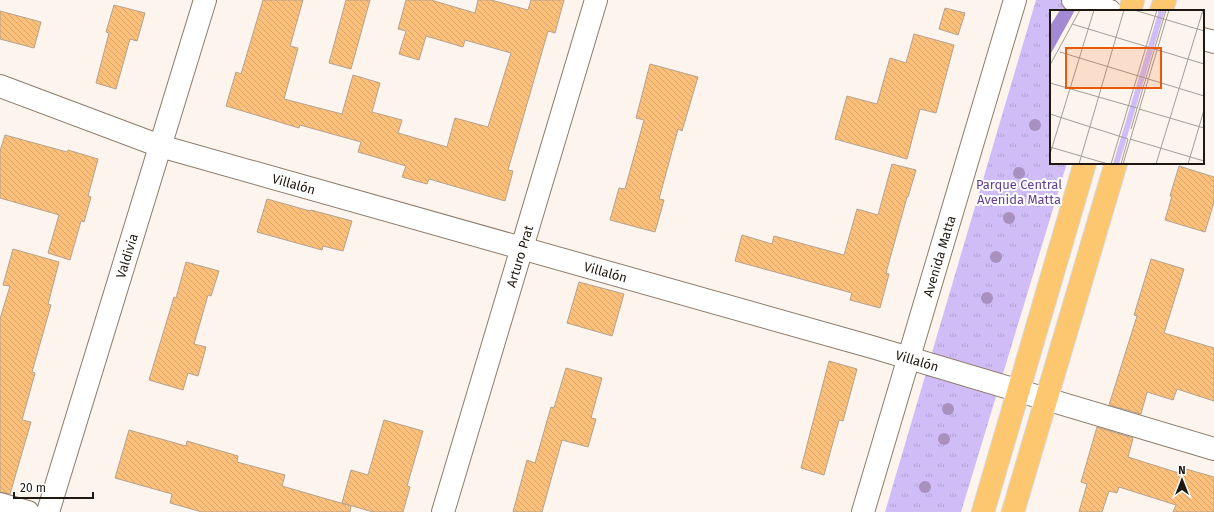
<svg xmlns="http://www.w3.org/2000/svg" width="1214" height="512" font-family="'Fira Sans',sans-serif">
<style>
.park{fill:url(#park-tufts)}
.building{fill:url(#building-back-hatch);stroke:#b4a28f}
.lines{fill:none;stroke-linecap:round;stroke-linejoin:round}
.minor-casing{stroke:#8d7b69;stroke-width:24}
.major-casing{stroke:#d7d5d4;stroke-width:24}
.minor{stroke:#fff;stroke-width:22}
.major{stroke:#fdc770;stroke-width:22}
.tree{fill:#a891be}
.labels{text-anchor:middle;stroke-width:4;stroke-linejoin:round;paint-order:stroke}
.street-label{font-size:13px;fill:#1f1811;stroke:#fff}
.park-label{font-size:13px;fill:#633f97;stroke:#fff}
.inset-road{fill:none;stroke:#a49d95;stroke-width:1}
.view{fill:#e8590c;fill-opacity:0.15;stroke:#e8590c;stroke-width:2}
.inset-edge{fill:none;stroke:#1f1811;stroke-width:2}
</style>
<defs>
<pattern id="park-tufts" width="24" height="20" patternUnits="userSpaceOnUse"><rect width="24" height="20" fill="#d0bdf8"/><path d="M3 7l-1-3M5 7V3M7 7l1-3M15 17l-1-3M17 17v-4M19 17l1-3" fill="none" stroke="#b2a2d4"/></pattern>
<pattern id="building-back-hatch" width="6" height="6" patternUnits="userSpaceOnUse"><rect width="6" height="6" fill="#fcc07b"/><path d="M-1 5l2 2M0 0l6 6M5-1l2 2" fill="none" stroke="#d8a469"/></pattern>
</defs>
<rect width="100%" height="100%" fill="#fdf5ed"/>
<polygon class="park" points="1036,0 1116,0 1113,11 1051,11 1051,163 1067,163 961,512 885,512"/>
<g class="building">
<polygon points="263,0 303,0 290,46 298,48 284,99 342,114 353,75 380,83 372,112 402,120 398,133 447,147 455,118 488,127 511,53 465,40 463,47 426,36 419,60 399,54 406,31 398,29 406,0 431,0 475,13 478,0 491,0 528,10 531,0 564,0 555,33 548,31 508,170 513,171 505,201 429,179 427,184 402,177 406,166 358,152 361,142 300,125 299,128 226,106 236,72 241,74"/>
<polygon points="346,0 370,0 351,69 329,63"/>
<polygon points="114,5 145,13 137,41 130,39 116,89 96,83 109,33 106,32"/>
<polygon points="945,8 965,13 958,35 939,29"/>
<polygon points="0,11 41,22 34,48 0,39"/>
<polygon points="914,34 954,45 936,113 920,109 907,159 835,139 847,96 877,104 890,58 906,63"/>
<polygon points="650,64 698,77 682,131 678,129 659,199 664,200 655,232 610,220 619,188 625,189 644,120 636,118"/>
<polygon points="5,135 67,152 68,150 98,159 88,196 91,197 84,222 81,221 70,260 48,253 59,215 0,198 0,151"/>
<polygon points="892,164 916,170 908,197 907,197 886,273 889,274 880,308 850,300 852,293 735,261 742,235 772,244 774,236 844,255 857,209 878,215"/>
<polygon points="1179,166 1214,177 1214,202 1205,232 1165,220 1172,196 1170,196"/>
<polygon points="267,199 310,211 311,210 352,221 343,251 323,246 322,250 257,232"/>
<polygon points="13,249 59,262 48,304 51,305 32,372 35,373 22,420 31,422 10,494 0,492 0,319 10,286 3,285"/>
<polygon points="1151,259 1184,269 1164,333 1214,348 1214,401 1177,389 1173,400 1147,392 1141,414 1109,405 1137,316 1134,315"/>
<polygon points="186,262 219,271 211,296 208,295 194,344 206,347 198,376 188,373 183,390 149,380 174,297 176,298"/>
<polygon points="579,282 624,294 612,336 567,323"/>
<polygon points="829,361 857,369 843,421 839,420 824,475 801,468"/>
<polygon points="566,368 602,378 591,418 596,419 588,447 562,440 542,512 513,512 527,460 535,463 551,407 554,408"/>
<polygon points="384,420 423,431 407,486 410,487 403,512 373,512 342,503 351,470 368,475"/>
<polygon points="1097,427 1133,438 1128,457 1185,475 1186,469 1214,477 1214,512 1173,512 1176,505 1119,487 1117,493 1109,491 1102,512 1079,512 1087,484 1081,482"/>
<polygon points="129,430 186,446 187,441 238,456 237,462 285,475 282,486 351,506 350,512 202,512 170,503 172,494 115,478"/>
</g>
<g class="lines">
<g class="minor-casing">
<g id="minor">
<polyline points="1073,0 1110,11"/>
<polyline points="1203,39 1214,42"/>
<path id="s1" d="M0 86 160 146 872 347 1214 449"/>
<polyline points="0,504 28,512"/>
<path id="s2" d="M48 512 205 0"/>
<path id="s3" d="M443 512 596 0"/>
<path id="s4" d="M863 512 1015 0"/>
</g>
</g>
<g class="major-casing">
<g id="major">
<polyline points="1130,11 1133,0"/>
<polyline points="1161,11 1165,0"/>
<polyline points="983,512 1085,163"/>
<polyline points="1013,512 1116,163"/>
</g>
</g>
<use href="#minor" class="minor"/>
<use href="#major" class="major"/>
</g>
<g class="tree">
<circle cx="1035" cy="125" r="6"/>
<circle cx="1019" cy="173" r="6"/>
<circle cx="1009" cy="218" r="6"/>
<circle cx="996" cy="257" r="6"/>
<circle cx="987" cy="298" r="6"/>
<circle cx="948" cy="409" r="6"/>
<circle cx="944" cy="439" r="6"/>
<circle cx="925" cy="487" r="6"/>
</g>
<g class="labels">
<g class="street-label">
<text dy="5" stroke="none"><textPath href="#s1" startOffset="310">Villalón</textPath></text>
<text dy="5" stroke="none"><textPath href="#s2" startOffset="268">Valdivia</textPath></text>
<text dy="5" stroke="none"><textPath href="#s3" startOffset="267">Arturo Prat</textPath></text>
<text dy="5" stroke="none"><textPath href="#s4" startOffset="267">Avenida Matta</textPath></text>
<text dy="5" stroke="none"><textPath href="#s1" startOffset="634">Villalón</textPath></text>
<text dy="5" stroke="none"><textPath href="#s1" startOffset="958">Villalón</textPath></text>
</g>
<g class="park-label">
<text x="1019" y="189">Parque Central<tspan x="1019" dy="15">Avenida Matta</tspan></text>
</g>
</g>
<g transform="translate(1050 10)">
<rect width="154" height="154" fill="#fdf5ed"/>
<path d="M109 0H115L69 154H63Z" fill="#d0bdf8"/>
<path d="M10 0H25L0 45V16Z" fill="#a389d3"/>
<path class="inset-road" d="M84 0 154 21M22 14 154 54M10 42 154 86M0 55 30 0M0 73 87 98M89 99 154 118M0 104 78 129M81 119 116 0M80 129 154 151M0 137 58 154M0 144 44 0M29 154 74 0M61 154 107 0M71 154 78 129M73 154 119 0M106 154 153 0M138 154 154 100"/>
<path class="view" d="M16 38H111V78H16Z"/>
<rect width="154" height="154" class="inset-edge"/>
</g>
<g transform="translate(1182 480)" stroke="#ffffff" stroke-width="3" paint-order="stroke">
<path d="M0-3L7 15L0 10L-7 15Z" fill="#1f1811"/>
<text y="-6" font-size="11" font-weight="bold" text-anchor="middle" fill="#1f1811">N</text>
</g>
<path d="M14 492v6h79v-6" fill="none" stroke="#1f1811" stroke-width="2"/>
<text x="20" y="492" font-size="12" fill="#1f1811" stroke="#ffffff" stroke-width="3" paint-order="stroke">20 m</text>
</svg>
